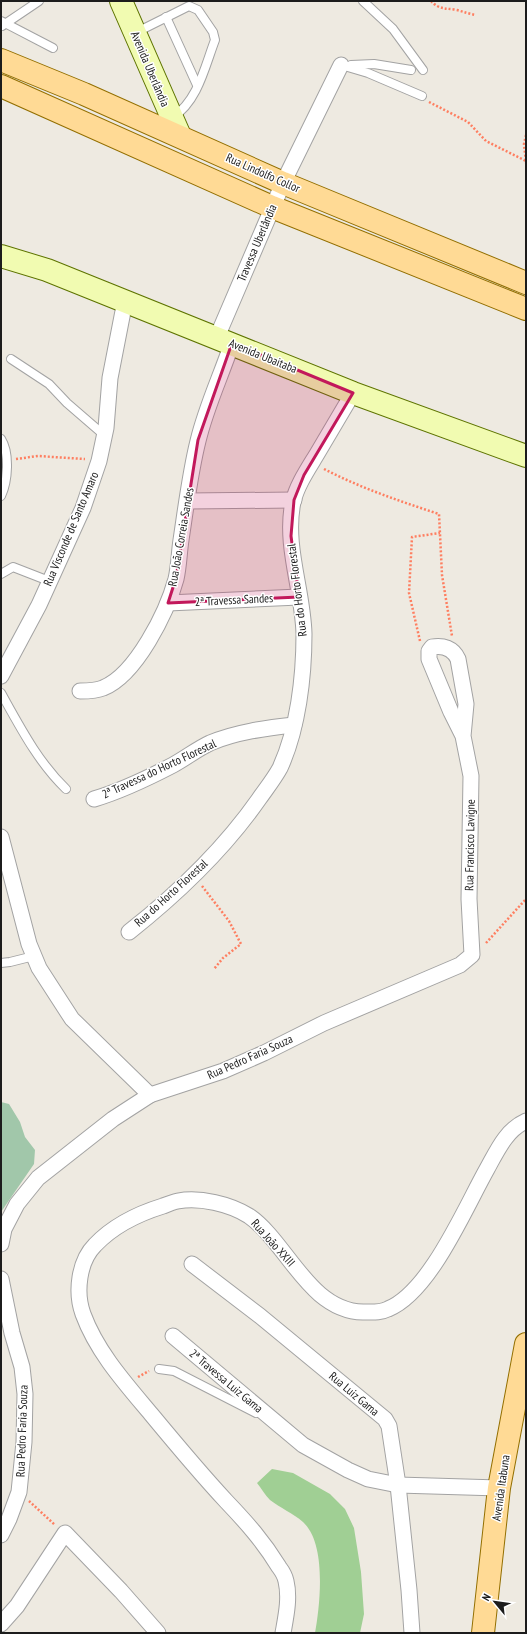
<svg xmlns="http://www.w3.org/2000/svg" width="527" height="1634" font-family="'PT Sans Narrow',sans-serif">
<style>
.forest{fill:#a0cf94}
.cemetery{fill:#a1c7aa}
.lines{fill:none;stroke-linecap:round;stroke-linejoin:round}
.lane-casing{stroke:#a3a3a3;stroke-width:10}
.street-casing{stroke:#a3a3a3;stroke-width:17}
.secondary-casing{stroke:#5e7401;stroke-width:24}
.primary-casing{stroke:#936f00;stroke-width:24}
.path{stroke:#fe7f61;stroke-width:2.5;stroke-dasharray:2 2;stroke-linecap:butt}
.lane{stroke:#fff;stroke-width:8}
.street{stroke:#fff;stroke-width:15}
.secondary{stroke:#f1fbb1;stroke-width:22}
.primary{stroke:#ffda95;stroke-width:22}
.marked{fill:#c2185b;fill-opacity:0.2;stroke:#c2185b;stroke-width:3;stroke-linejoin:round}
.labels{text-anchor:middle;stroke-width:3;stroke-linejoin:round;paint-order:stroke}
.street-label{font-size:12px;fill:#1c1c1c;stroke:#fff}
</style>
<rect width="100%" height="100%" fill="#eeeae1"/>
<path class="forest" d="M272 1469 293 1473 330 1494 345 1509 354 1528 361 1572 364 1614 360 1633H315C320 1605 327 1544 303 1522 293 1513 280 1508 270 1500 265 1495 261 1488 257 1483Z"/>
<polygon class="cemetery" points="1,1102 9,1104 20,1122 25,1137 35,1150 34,1164 1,1212"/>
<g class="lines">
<g class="lane-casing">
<g id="lane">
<polyline points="363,1 393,29 423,70"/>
<polyline points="166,17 197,85"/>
<polyline points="1,21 53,48"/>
<polyline points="2,26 39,1"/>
<path d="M135 33 189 6 198 10 213 32 215 40C205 66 198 101 173 117"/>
<polyline points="341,65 368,73 422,96"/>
<polyline points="351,65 374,64 411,70"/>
<polyline points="11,359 49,384 67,403 104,435"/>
<path d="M1 439C10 453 8 481 1 496"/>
<polyline points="1,574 13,567 49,581"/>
<path d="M1 693C20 727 38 762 66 789"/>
<polyline points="1,963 10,962 34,956"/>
<polyline points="159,1369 174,1371 256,1413"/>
</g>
</g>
<g class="street-casing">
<g id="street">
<polyline points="217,337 283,183 341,65"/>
<polyline points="188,501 294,500"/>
<polyline points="168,603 299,597"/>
<polyline points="1,676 39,605 83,508 99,461 106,428 110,378 125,301"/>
<path d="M80 691C88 691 96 691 103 688 136 675 167 612 176 579 179 566 179 553 181 540 186 507 190 473 198 441 206 407 221 376 232 343"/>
<path d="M94 799C121 791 148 778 173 765 186 758 197 749 210 743 236 732 266 728 294 725"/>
<polyline points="1,837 29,944 39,968 72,1019 150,1095"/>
<path d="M129 932C177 894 224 849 259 799 266 789 274 779 280 768 298 729 304 677 304 634 303 590 284 546 293 502 297 485 308 469 317 454 329 434 341 413 353 393"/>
<path d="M1 1244 4 1229 17 1204 38 1178 113 1119 150 1095 223 1071 264 1053 324 1023 460 965 472 955 469 899 471 776 463 736 451 712 429 659V651L432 647C443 645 453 648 458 659L466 704 463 736"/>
<polyline points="192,1264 260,1316 385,1419 389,1426 398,1485 409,1590 412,1633"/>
<polyline points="1,1279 12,1333 22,1367 25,1394 24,1442 19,1492 9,1519 1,1535"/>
<polyline points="173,1336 303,1445 348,1470 368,1479 398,1485 499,1488"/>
<polyline points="1,1624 17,1606 65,1533 121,1591 158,1633"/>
<path d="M283 1633C286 1616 290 1598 286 1581 285 1576 282 1571 279 1567 263 1541 247 1523 226 1501 200 1473 175 1443 151 1414 125 1383 97 1352 83 1314 75 1292 79 1261 95 1245 114 1225 137 1214 163 1206 168 1204 173 1202 178 1201 200 1197 230 1204 249 1216 287 1242 309 1311 363 1312 372 1312 380 1313 388 1309 430 1292 465 1208 487 1169 497 1151 506 1130 526 1121"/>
</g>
</g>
<g class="secondary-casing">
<g id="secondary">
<polyline points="121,1 180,136"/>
<polyline points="1,256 47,270 353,393 526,456"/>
</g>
</g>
<g class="primary-casing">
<g id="primary">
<polyline points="1,60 84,94 283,183 526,283"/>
<polyline points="1,86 272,207 526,309"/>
<polyline points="483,1633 499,1488 526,1344"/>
</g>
</g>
<g class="path">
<path d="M431 1C439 10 447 8 457 10 464 12 470 14 476 15"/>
<polyline points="429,102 468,122 486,141 526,161"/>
<polyline points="526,135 524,144 526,163"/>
<polyline points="16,459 38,456 85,459"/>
<path d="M324 469C361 488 399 501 439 514L442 575 452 636"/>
<polyline points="420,641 409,593 412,537 440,533"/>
<polyline points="202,886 229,921 241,944 223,958 214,969"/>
<polyline points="486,943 526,899"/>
<polyline points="138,1377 149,1371"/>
<polyline points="29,1501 55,1525"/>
</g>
<use href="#lane" class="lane"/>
<use href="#street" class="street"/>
<use href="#secondary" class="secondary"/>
<use href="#primary" class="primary"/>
</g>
<path class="marked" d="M232 343 353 393 304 475 294 500 291 536 299 597 168 603 176 578 198 440Z"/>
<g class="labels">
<g class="street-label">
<text transform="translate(150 69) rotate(67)" y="4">Avenida Uberlândia</text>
<text transform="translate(263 173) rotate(24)" y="4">Rua Lindolfo Collor</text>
<text transform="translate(257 243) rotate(-67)" y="4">Travessa Uberlândia</text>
<text transform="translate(263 356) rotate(22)" y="4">Avenida Ubaitaba</text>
<text transform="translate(71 529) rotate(-67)" y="4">Rua Visconde de Santo Amaro</text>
<text transform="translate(181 537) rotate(-80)" y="4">Rua João Correia Sandes</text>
<text transform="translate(297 590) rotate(-97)" y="4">Rua do Horto Florestal</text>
<text transform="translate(234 600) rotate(-3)" y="4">2ª Travessa Sandes</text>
<text transform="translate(159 769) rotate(-25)" y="4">2ª Travessa do Horto Florestal</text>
<text transform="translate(470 845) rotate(-89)" y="4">Rua Francisco Lavigne</text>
<text transform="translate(171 893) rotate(-42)" y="4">Rua do Horto Florestal</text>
<text transform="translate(250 1057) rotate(-24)" y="4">Rua Pedro Faria Souza</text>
<text transform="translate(273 1243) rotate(48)" y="4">Rua João XXIII</text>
<text transform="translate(226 1381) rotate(40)" y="4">2ª Travessa Luiz Gama</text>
<text transform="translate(354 1394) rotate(40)" y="4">Rua Luiz Gama</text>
<text transform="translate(22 1431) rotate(-88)" y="4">Rua Pedro Faria Souza</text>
<text transform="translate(501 1488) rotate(-82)" y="4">Avenida Itabuna</text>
</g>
</g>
<rect width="527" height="1634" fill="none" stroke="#1c1c1c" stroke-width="4"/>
<g transform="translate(495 1602) rotate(299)" stroke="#ffffff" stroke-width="3" paint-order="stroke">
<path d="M0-3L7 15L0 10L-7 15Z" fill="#1c1c1c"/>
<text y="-6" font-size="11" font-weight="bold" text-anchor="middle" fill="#1c1c1c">N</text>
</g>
</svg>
